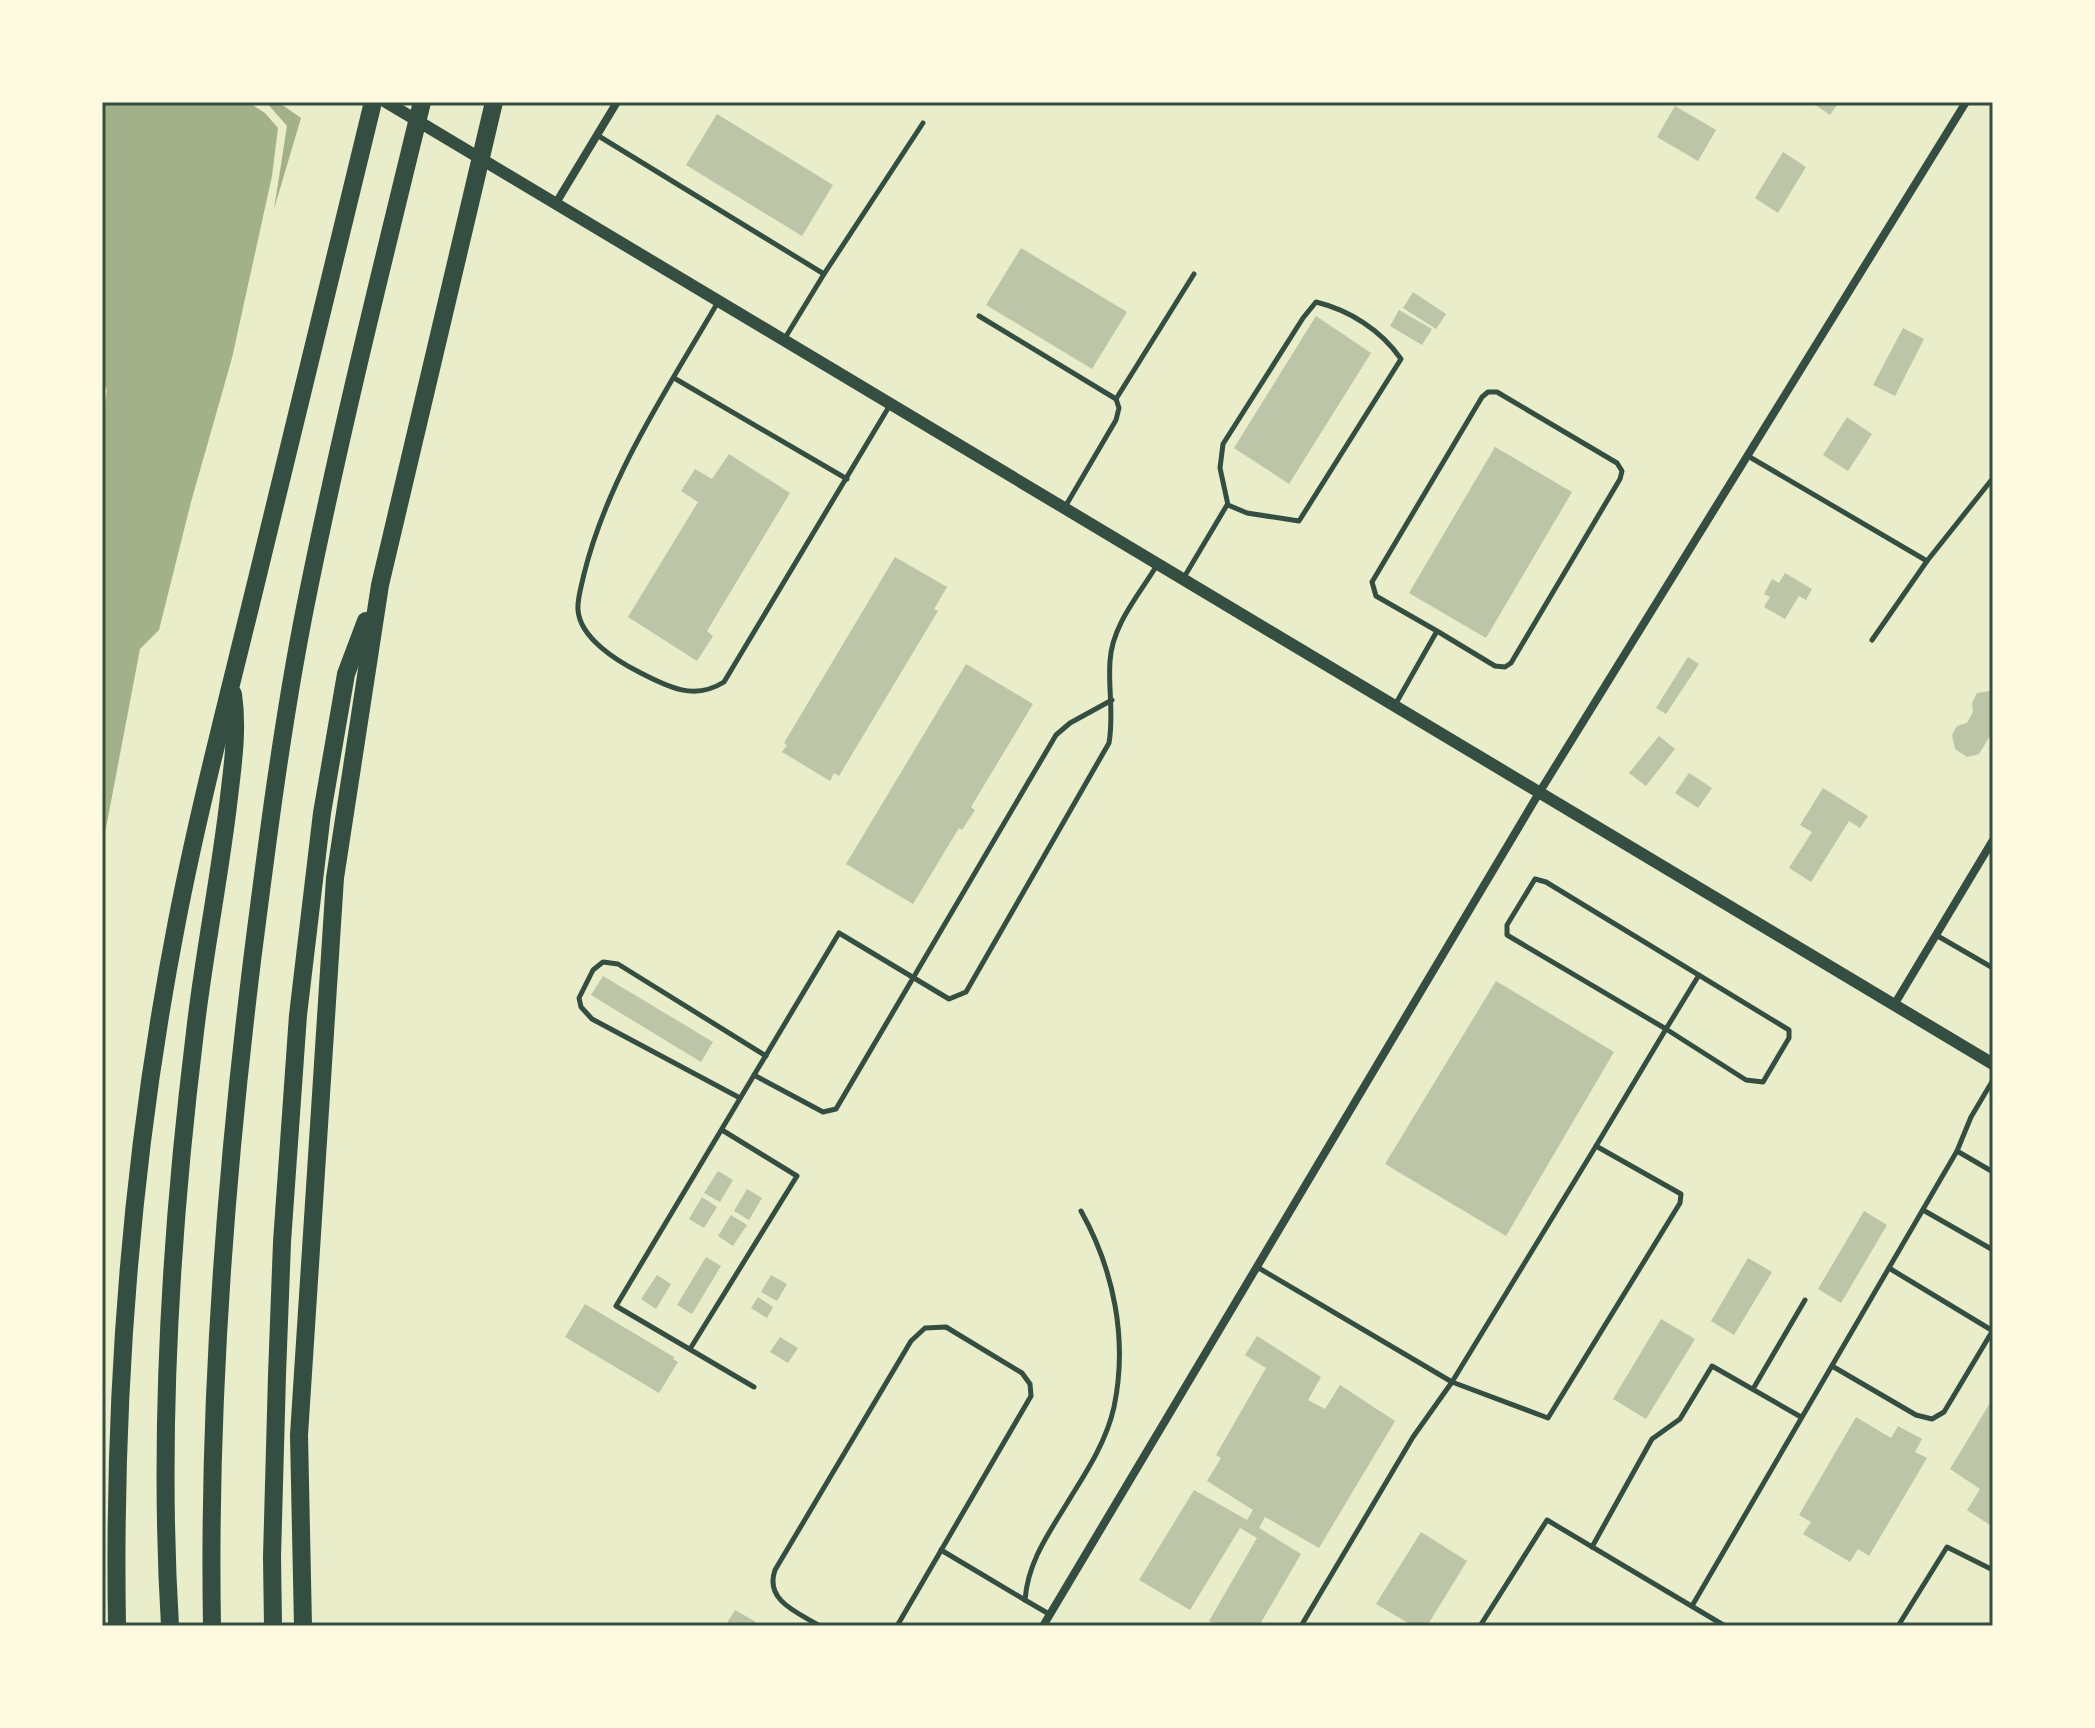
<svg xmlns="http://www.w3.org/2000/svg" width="2095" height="1728" font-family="Figtree,sans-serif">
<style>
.water{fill:#a3b18a}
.building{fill:#bcc5a7}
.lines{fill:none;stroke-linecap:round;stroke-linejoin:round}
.service{stroke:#344e41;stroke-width:5}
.minor{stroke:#344e41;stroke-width:8}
.tertiary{stroke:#344e41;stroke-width:12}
.motorway{stroke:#344e41;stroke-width:18}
.neatline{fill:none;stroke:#344e41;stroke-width:3}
</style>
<rect width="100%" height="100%" fill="#e9edc9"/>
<g class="water">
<polygon points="102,102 248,102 265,113 278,128 272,176 232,358 191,502 159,630 140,649 102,849 102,424 107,390 102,380"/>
<polygon points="266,102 278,102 301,118 274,209 287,126"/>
</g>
<g class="building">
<polygon points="1811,102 1839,102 1830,115"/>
<polygon points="1675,106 1716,130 1698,161 1657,137"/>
<polygon points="717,114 833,185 802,236 686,165"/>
<polygon points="1783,152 1806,167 1778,213 1755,198"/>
<polygon points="1021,248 1127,312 1092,369 986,305"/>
<polygon points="1413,292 1446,314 1436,329 1403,308"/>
<polygon points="1399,310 1432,329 1422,345 1390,326"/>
<polygon points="1316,316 1371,353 1289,484 1234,448"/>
<polygon points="1903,328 1924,339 1895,396 1873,385"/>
<polygon points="1847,417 1872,434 1848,471 1823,455"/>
<polygon points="1495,447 1572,492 1486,638 1409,593"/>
<polygon points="729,454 790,493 707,631 713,636 697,661 628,617 698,502 681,491 695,469 712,479"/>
<polygon points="895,557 947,587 934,609 938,611 839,776 834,773 830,781 782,752 787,745 784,743"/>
<polygon points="1785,573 1812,589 1806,600 1799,596 1785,619 1764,607 1770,597 1764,594 1772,579 1779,583"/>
<polygon points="1688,657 1699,664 1666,714 1656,708"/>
<polygon points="966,664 1033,704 971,807 975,810 962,830 959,828 913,904 846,864"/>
<polygon points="1990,691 1993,693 1993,731 1979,754 1967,757 1955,749 1952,735 1957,726 1967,723 1973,712 1972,703 1977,693"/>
<polygon points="1659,736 1675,749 1646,786 1629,773"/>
<polygon points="1689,773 1712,788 1698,808 1675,793"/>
<polygon points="1823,788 1868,816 1860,828 1849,821 1811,882 1789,868 1812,832 1800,825"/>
<polygon points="603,976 713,1042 701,1062 591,995"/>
<polygon points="1496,981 1614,1052 1506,1236 1385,1164"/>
<polygon points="718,1171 733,1180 720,1202 704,1193"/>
<polygon points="747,1189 762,1198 749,1220 734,1211"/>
<polygon points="702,1197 717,1207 704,1228 689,1219"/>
<polygon points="1864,1211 1887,1225 1841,1303 1818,1289"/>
<polygon points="731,1215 747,1225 733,1246 718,1236"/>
<polygon points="706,1257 721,1266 692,1314 677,1305"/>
<polygon points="1748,1258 1772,1272 1734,1335 1711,1321"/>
<polygon points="657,1275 671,1284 656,1309 641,1299"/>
<polygon points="771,1275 787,1284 777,1301 761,1292"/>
<polygon points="758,1297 773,1307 767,1318 751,1308"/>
<polygon points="585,1304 674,1357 673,1359 678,1362 659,1393 565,1337"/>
<polygon points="1661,1319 1695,1339 1646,1419 1613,1399"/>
<polygon points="1257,1336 1321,1377 1308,1400 1325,1409 1340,1385 1395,1421 1319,1548 1265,1517 1259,1528 1301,1554 1259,1626 1217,1626 1209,1621 1257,1538 1240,1528 1190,1610 1139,1580 1194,1490 1247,1520 1253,1510 1207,1481 1221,1458 1216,1455 1266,1368 1245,1355"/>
<polygon points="780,1337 798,1348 788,1363 770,1352"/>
<polygon points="1993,1398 1993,1527 1967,1510 1980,1489 1950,1469"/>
<polygon points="1856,1417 1891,1438 1898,1426 1922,1439 1915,1452 1927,1458 1869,1556 1858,1549 1850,1562 1803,1534 1811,1522 1799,1515"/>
<polygon points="1421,1532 1467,1561 1427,1626 1413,1626 1376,1604"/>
<polygon points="735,1610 756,1622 754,1626 725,1626"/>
</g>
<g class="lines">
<g class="service">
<polyline points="597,135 824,274 785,338"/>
<polyline points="824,274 923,123"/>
<path d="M718 302C668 388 608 477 584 574 582 584 577 599 578 610 580 638 617 661 639 672 668 687 694 701 724 682L890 405"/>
<path d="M1316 302C1349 310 1381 330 1401 359L1299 521 1247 513 1228 505 1220 468 1223 444 1303 318Z"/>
<polyline points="979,316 1116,399 1119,408 1116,420 1065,507"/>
<polyline points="674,378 847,479"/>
<polyline points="1116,399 1194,274"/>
<polyline points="1748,456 1927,561 1872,640"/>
<polyline points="1927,561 1993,478"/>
<polyline points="1183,579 1227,505"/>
<polyline points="1395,705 1437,631 1495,666 1505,667 1511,663 1620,479 1622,471 1617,463 1497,392 1488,392 1482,397 1372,582 1376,596 1437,631"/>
<polyline points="1936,935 1993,968"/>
<polyline points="754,1075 823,1112 836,1109 1056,735 1070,723 1112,700"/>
<polyline points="740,1098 592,1019 581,1007 579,998 593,970 603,962 618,964 766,1056"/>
<polyline points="1596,1146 1666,1029 1507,935 1507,925 1535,879 1546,882 1789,1030 1789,1038 1763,1082 1746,1080 1666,1029 1699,975"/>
<polygon points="1596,1146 1681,1194 1680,1203 1548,1418 1452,1382"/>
<polyline points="1957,1151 1993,1172"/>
<polyline points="1923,1210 1993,1250"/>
<polyline points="1257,1267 1452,1382 1413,1437 1301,1626"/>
<polyline points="1889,1268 1993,1331"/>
<polyline points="690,1349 797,1176 722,1130"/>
<polyline points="1832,1366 1916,1415 1932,1419 1944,1412 1993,1330"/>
<path d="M754 1387 616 1306 839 933 949 999 966 992 1109 743C1114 715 1108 688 1110 661 1112 625 1139 595 1157 565"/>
<polyline points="1753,1389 1805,1300"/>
<polyline points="1592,1547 1652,1439 1680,1419 1712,1366 1801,1417"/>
<polyline points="941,1550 1025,1600"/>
<polyline points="1692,1606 1957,1151 1971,1117 1993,1080"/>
<path d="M1049 1614 1025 1600C1028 1559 1052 1529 1072 1495 1089 1468 1107 1439 1114 1407 1128 1340 1114 1270 1081 1211"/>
<path d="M820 1626C799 1613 764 1601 775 1570L911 1341 925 1328 946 1327 1022 1373 1030 1384 1031 1396 897 1626"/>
<polyline points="1480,1626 1547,1520 1725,1626"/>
<polyline points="1898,1626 1947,1547 1993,1570"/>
</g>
<g class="minor">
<polyline points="556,203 617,102"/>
<polyline points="1894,1005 1993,840"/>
<polyline points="1043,1626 1539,793 1966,102"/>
</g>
<polyline class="tertiary" points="386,102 1993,1064"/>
<g class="motorway">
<path d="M117 1626C113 1390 132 1152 177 921 199 808 228 698 255 587 294 425 333 263 373 102"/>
<path d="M170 1626C158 1429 171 1227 195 1032 204 953 220 876 229 797 233 763 238 729 233 694"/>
<path d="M212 1626C208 1404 225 1181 252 961 267 843 282 725 305 608 339 438 381 270 422 102"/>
<polyline points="273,1626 272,1557 277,1375 282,1242 298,1015 322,813 346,674 366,621"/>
<polyline points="303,1626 299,1435 335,878 380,585 494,102"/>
</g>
</g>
<rect width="2095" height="1728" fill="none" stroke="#fefae0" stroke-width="208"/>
<rect x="104" y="104" width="1887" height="1520" class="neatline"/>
</svg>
